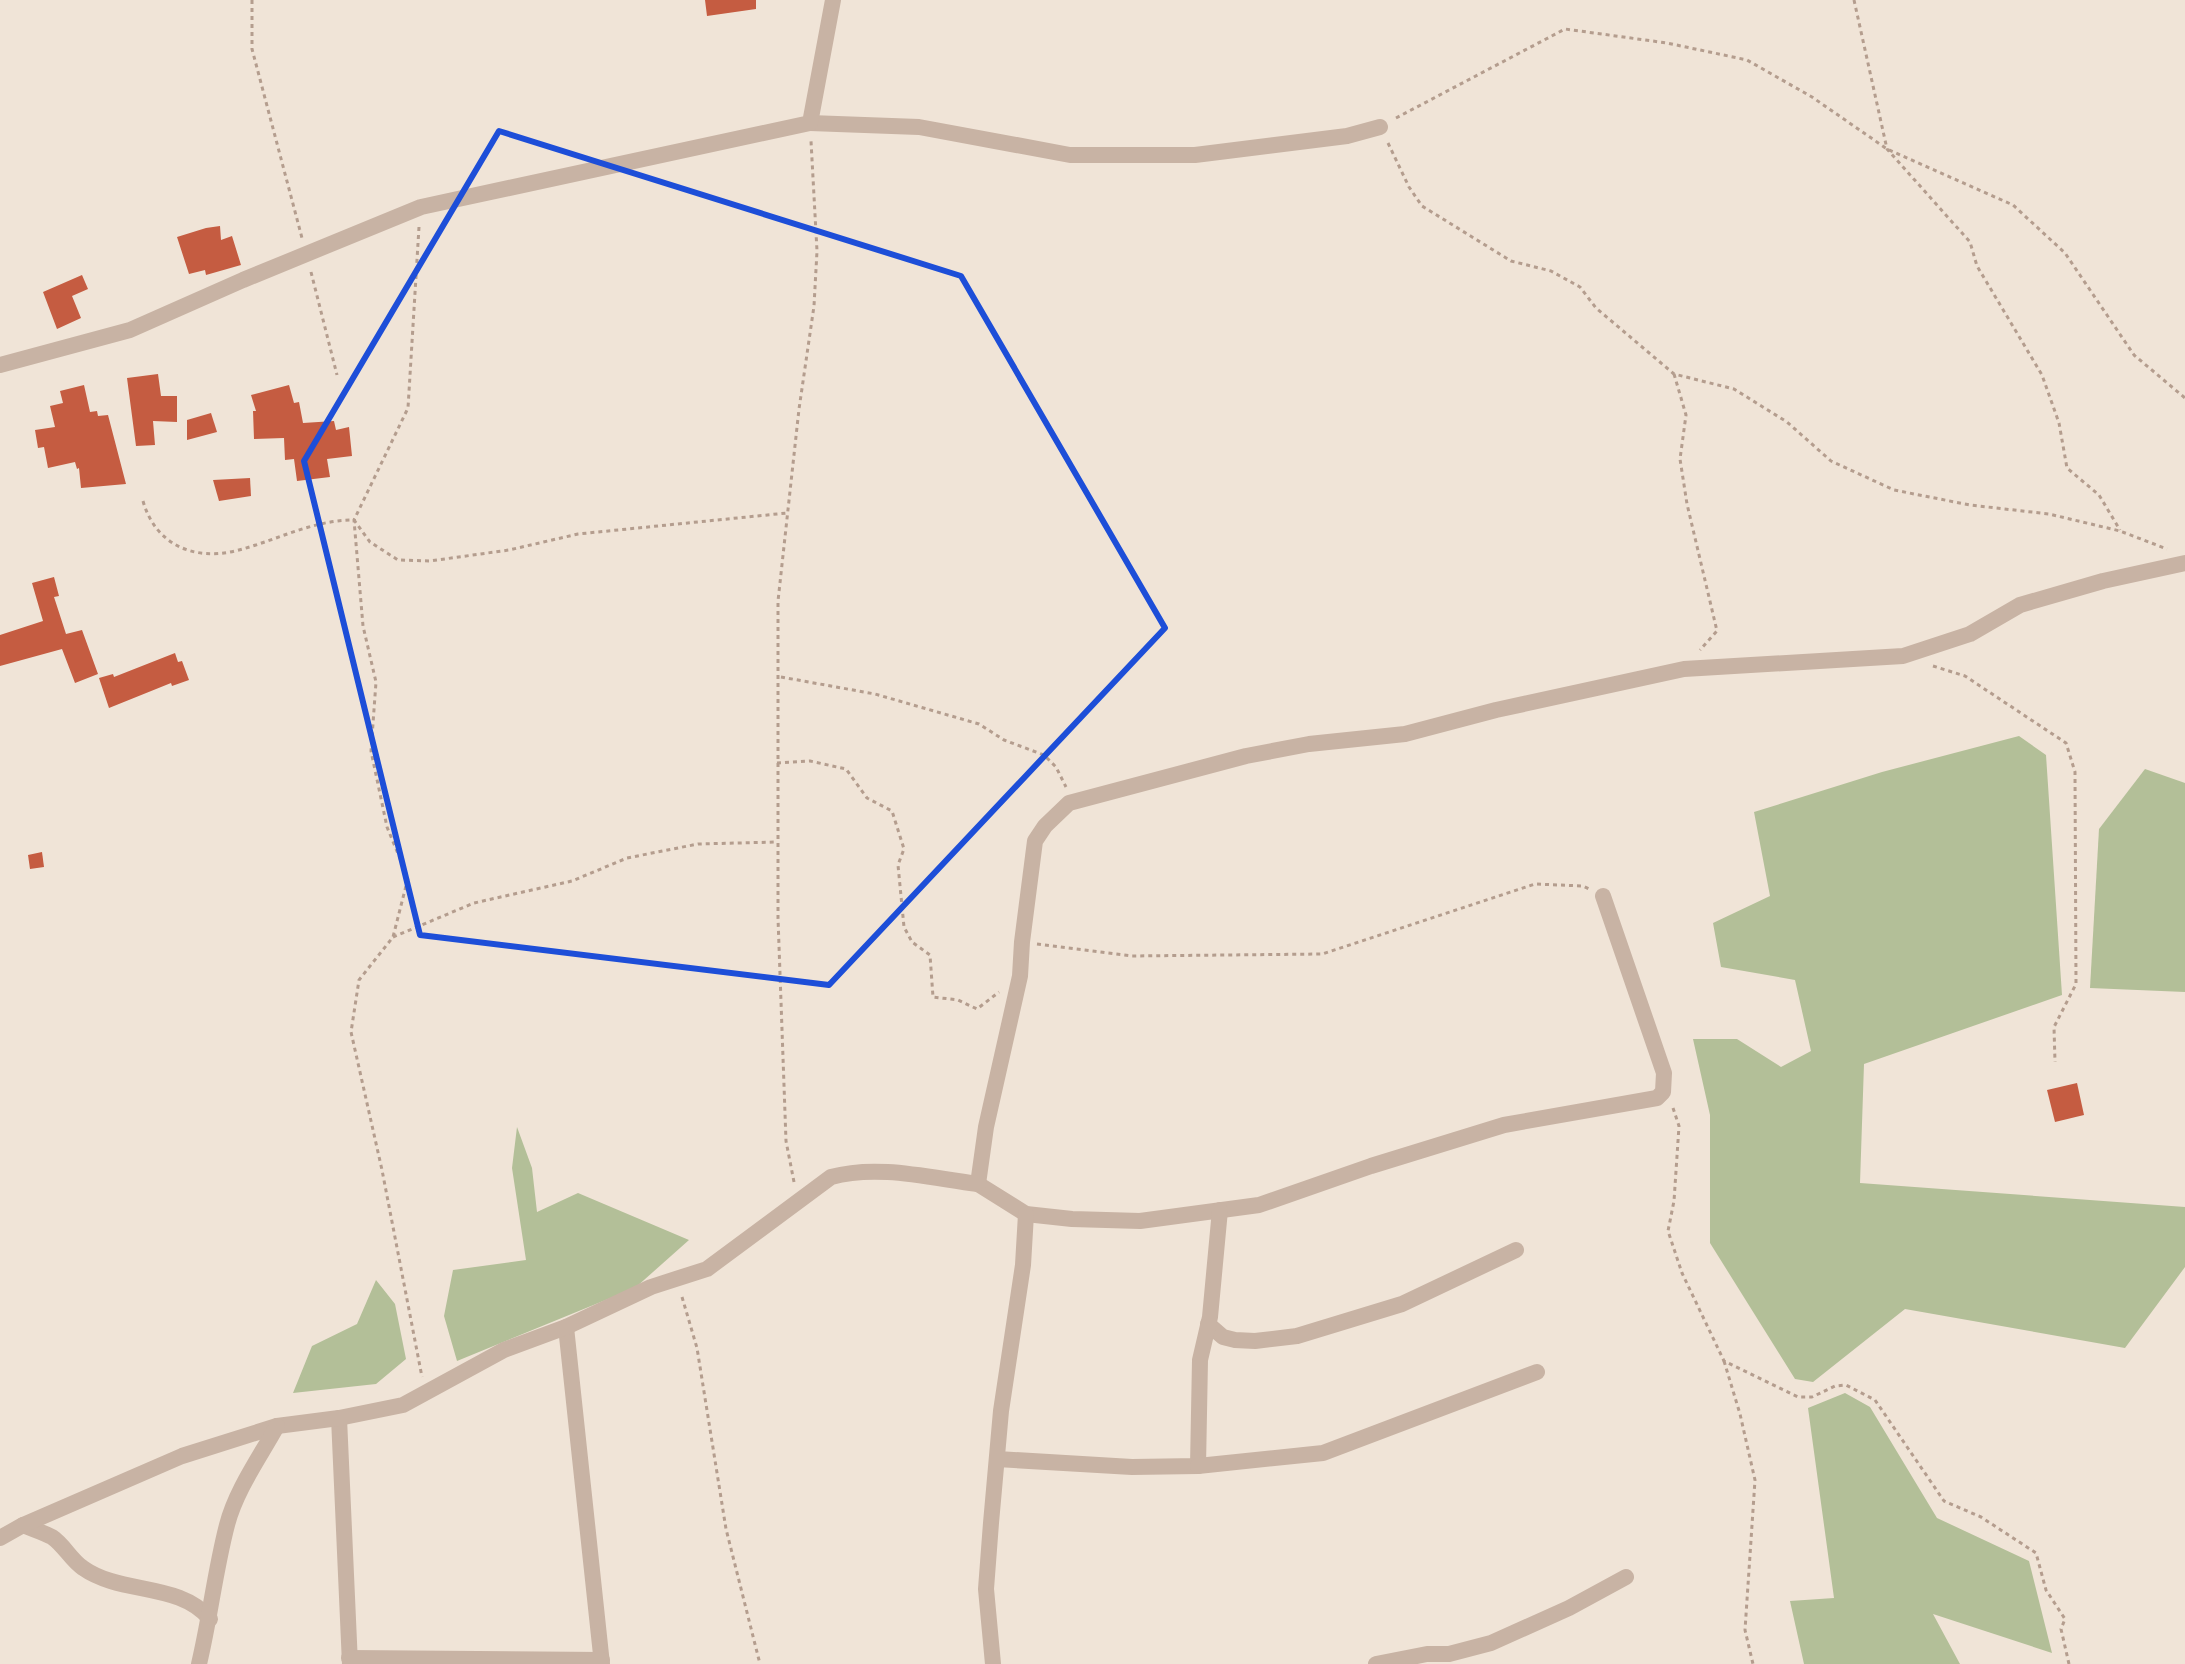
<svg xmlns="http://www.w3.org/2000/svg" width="2185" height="1664" font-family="Raleway,sans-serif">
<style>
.green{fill:#b3bf98}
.building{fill:#c55c41}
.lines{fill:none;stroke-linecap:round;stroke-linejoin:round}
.path{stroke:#b49d8e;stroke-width:3;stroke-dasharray:4 4;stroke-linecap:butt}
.minor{stroke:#c8b3a4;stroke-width:16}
.marked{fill:none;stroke:#1d4ed8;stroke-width:6;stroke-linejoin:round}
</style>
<rect width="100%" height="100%" fill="#f0e4d7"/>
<g class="green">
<polygon points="2019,736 2046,755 2062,995 1864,1064 1860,1183 2185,1207 2185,1267 2125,1348 1905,1309 1813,1382 1795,1379 1710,1243 1710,1115 1693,1039 1737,1039 1781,1067 1811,1051 1795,980 1721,967 1713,923 1770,896 1754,812 1882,772"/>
<polygon points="2145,769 2185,783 2185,992 2090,988 2099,829"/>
<polygon points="517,1127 532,1168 537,1212 578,1193 689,1240 635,1288 457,1361 444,1316 453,1270 526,1260 512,1168"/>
<polygon points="376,1280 395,1304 406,1359 376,1384 293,1393 312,1346 357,1324"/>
<polygon points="1845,1393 1870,1407 1937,1518 2029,1561 2052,1653 1933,1614 1960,1664 1804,1664 1790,1601 1834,1598 1808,1408"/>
</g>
<g class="building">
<polygon points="705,0 756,0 756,9 707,16"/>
<polygon points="220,226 221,240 232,236 241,265 206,275 205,270 189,274 177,237 206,228"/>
<polygon points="82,275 88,289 72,296 81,318 57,329 43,292"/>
<polygon points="158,374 161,396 177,396 177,422 153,421 155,445 136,446 127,378"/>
<polygon points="84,385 90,412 97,411 98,416 108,415 126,484 81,488 79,468 77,469 75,462 48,468 44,447 38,448 35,430 55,427 50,406 63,403 60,391"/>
<polygon points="289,385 294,403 299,402 303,423 334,421 336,430 349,427 352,456 327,459 330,477 297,481 294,459 285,460 284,438 254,439 253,411 256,411 251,395"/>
<polygon points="211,413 217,432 187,440 187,420"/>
<polygon points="250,478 251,496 219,501 213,480"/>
<polygon points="54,577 59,596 54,597 66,634 82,630 98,674 75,683 62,649 0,666 0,635 43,621 32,583"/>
<polygon points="175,653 178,662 182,661 189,680 172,686 171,683 109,708 99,678 113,674 114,677"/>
<polygon points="42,852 44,867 30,869 28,855"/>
<polygon points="2077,1083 2084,1115 2055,1122 2047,1090"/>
</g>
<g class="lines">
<g class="path">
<polyline points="252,0 252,49 302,238"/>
<polyline points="1854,0 1887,149 1970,242 1977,266 2042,375 2059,423 2067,468 2099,495 2120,530"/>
<polyline points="1396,118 1565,29 1667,43 1747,60 1812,97 1887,149 2013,205 2065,253 2134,355 2185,398"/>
<polyline points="1388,143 1409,187 1422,206 1511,261 1551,271 1580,287 1596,308 1674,374 1734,389 1787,422 1831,461 1894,490 1970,505 2049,514 2120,531 2167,549"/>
<polyline points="419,227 408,408 354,520 363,626 376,682 371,751 387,827 408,878 393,937 359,980 351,1032 382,1170 422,1377"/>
<polyline points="311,272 337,375"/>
<polyline points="1674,374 1686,415 1680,459 1687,504 1717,631 1700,650"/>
<path d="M143 501C155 544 193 561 235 551 276 541 311 520 354 520L370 542 398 560 430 561 509 550 578 534 787 513"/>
<polyline points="1933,666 1965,676 2066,743 2075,772 2076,984 2054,1027 2055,1062"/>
<polyline points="781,677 875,694 979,724 1004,740 1044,755 1056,767 1066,787"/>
<polyline points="777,763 810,761 846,769 867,798 892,811 904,849 898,865 904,927 912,942 930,955 933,997 958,1000 977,1009 999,992"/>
<polyline points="393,937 474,903 572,881 627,858 698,844 777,842"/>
<polyline points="1037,944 1132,956 1322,954 1535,884 1583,886 1589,889"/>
<polyline points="1673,1108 1679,1126 1674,1201 1668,1231 1682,1273 1724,1361 1798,1397 1812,1397 1835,1386 1846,1385 1875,1400 1944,1501 1981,1517 2036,1553 2046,1590 2065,1619 2061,1629 2069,1664"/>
<polyline points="794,1182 786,1141 778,918 778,601 799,409 814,306 817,251 811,141"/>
<polyline points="682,1297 697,1348 726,1529 760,1664"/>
<polyline points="1724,1361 1740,1414 1755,1480 1745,1630 1753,1664"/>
</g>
<g class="minor">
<polyline points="810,123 919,127 1070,155 1195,155 1347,136 1380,127"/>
<polyline points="0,365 130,330 243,280 421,207 810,123 833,0"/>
<polyline points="978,1184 1026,1214 1072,1219 1140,1221 1259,1205 1371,1166 1504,1125 1657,1098 1663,1092 1664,1073 1603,896"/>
<polyline points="1208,1324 1223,1337 1235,1340 1255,1341 1297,1336 1402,1304 1516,1250"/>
<polyline points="566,1327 602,1664"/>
<polyline points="339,1418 350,1664"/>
<polyline points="997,1459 1132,1467 1198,1466 1200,1360 1210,1317 1220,1210"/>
<polyline points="1198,1466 1323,1453 1537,1372"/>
<path d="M23 1525C32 1529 43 1532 52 1537 64 1545 71 1560 83 1568 121 1595 180 1582 210 1619"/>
<path d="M0 1538 23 1525 182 1456 277 1426 339 1418 403 1405 504 1350 566 1327 651 1287 707 1269 831 1177C878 1164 930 1178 978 1184L986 1127 1020 976 1022 942 1035 841 1045 826 1069 803 1246 756 1309 744 1405 734 1496 710 1684 669 1903 656 1970 634 2020 605 2103 581 2185 563"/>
<polyline points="349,1658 602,1660"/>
<path d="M199 1664C210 1618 215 1571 227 1525 236 1490 260 1457 277 1426"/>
<polyline points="993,1664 986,1589 991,1523 1001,1411 1023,1265 1026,1214"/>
<polyline points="1376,1664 1427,1654 1449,1654 1491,1643 1569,1608 1626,1577"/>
</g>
</g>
<path class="marked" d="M499 131 961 276 1165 628 829 985 420 935 304 461Z"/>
</svg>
